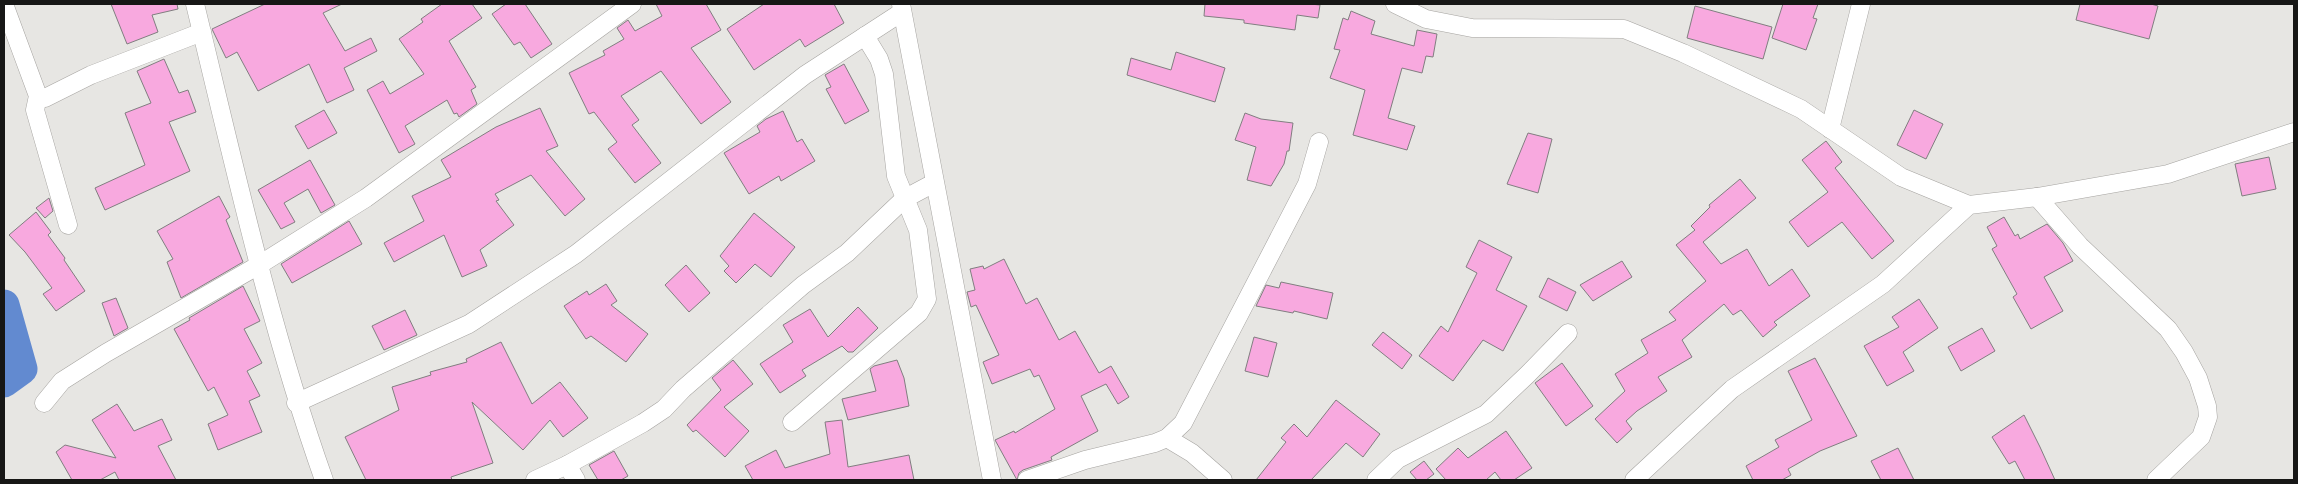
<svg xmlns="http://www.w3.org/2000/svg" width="2298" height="484" font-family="Figtree,sans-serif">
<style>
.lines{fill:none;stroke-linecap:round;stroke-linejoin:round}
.river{stroke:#628ad0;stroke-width:31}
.building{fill:#f8a9df;stroke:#817e80}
.street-casing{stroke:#a6a4a1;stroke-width:19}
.street{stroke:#fff;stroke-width:18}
</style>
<rect width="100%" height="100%" fill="#e7e6e3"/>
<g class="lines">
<polyline class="river" points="4,305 22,369 4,382"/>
</g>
<g class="building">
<polygon points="111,4 177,4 178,9 152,15 158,32 127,44"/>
<polygon points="265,4 342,4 323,13 345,51 371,38 377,51 344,68 354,90 327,103 309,64 258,91 237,52 226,58 212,29"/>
<polygon points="442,4 472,4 482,18 449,41 476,87 471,90 477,104 459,117 457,113 454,114 447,100 405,126 415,144 399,153 367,90 383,81 390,94 424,74 399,39 423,22 421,19"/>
<polygon points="506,4 525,4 552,44 531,58 520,42 514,45 492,14"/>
<polygon points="656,4 706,4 721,30 691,48 731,102 701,124 661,71 621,96 639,120 632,125 661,163 635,183 608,149 617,142 594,112 589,114 569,73 605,55 603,51 624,39 617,28 628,20 635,31 662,16"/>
<polygon points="764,4 834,4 844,23 805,47 800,39 754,70 727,29"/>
<polygon points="1205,4 1310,4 1320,5 1318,18 1297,15 1295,30 1244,23 1244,20 1204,16"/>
<polygon points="1783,4 1818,4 1813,18 1817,19 1806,50 1772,38"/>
<polygon points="2080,4 2151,4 2158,6 2149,39 2076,20"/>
<polygon points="1695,6 1772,27 1763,59 1687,38"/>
<polygon points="1351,11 1375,21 1371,34 1414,46 1417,30 1437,34 1433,57 1426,56 1422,73 1402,68 1388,118 1415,126 1407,150 1353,135 1365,90 1330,78 1340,50 1334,49 1343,18 1348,20"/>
<polygon points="1176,52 1225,68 1215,102 1127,75 1131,58 1171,70"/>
<polygon points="164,59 179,93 188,90 196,112 169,122 190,171 105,210 95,188 145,165 125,113 151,103 137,71"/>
<polygon points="844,64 869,111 845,124 826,89 831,87 825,75"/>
<polygon points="540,108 558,146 546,151 585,199 565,216 531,175 495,194 499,200 496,201 514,225 480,250 487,266 462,277 444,235 394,262 384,243 424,221 412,196 451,177 441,160 496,127"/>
<polygon points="324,110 337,133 308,149 295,126"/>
<polygon points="1914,110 1943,124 1926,159 1897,145"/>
<polygon points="783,111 797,142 802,139 815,161 781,181 779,176 749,194 724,153 760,132 757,126 766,119"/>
<polygon points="1245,113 1261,119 1293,123 1289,151 1287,151 1284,164 1271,186 1247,180 1256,147 1235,140"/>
<polygon points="1528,133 1552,139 1538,193 1507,184"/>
<polygon points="1826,141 1842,162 1835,168 1894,241 1872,259 1842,222 1808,247 1789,222 1828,192 1802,160"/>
<polygon points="2269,157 2276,189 2242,196 2235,164"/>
<polygon points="310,160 335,205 321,213 308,189 284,203 295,222 281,229 258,190"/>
<polygon points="1740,179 1756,198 1703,242 1721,264 1747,249 1769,286 1792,269 1810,296 1774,322 1777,325 1763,337 1741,310 1733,315 1724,304 1682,340 1692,357 1658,377 1667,391 1637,411 1626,421 1632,429 1617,443 1595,419 1625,391 1615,374 1648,353 1641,340 1676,320 1669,312 1706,281 1676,245 1695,230 1691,226 1710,207 1709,205"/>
<polygon points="219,196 230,217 226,220 243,262 181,298 167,262 173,259 157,231"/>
<polygon points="49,198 53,211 45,218 36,208"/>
<polygon points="36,212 51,232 48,235 65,258 64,260 85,291 56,311 43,294 52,288 25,252 9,235"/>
<polygon points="754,213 795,247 771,277 755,264 736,283 724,271 729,266 720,256"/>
<polygon points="2004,217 2015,236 2018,234 2020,239 2047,224 2063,243 2073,261 2044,277 2063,311 2031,329 2013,297 2017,294 1992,249 1997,246 1987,227"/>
<polygon points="349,221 362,244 292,283 281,264"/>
<polygon points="1479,240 1512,257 1496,290 1527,306 1503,351 1483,340 1453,381 1419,356 1441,326 1448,332 1477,273 1466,267"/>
<polygon points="1004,259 1026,304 1037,298 1059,340 1075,331 1099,373 1111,366 1129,397 1118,404 1106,384 1081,396 1098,431 1051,457 1052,460 1023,470 1019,473 1017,480 995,440 1014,431 1015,433 1055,409 1039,375 1034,377 1030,369 992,384 983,362 999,355 976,305 971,307 967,292 975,290 970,269 983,266 984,269"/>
<polygon points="1622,261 1632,277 1593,301 1580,285"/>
<polygon points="686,265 710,293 689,312 665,285"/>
<polygon points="1548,278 1576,292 1567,311 1539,297"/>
<polygon points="1281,282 1333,293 1327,319 1294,311 1293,313 1256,306 1266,285 1279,288"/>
<polygon points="606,284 617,301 611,305 648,334 626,362 591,336 586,339 564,306 587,291 589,295"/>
<polygon points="243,286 260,321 244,329 262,363 247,371 260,396 249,401 262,432 218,450 208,424 228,415 214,387 208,391 174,329 190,320 189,318"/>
<polygon points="116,298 128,328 114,336 102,303"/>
<polygon points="1919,299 1938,328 1903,352 1914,371 1887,386 1864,346 1899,327 1892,317"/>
<polygon points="858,307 878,328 853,352 848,352 842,346 802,370 806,376 780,393 760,364 793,342 783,325 810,309 828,337"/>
<polygon points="405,310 417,335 384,350 372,326"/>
<polygon points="1982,328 1995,351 1961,371 1948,347"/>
<polygon points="1383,332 1412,355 1402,369 1372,345"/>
<polygon points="1254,337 1277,343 1268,377 1245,371"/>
<polygon points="501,342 532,404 560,382 588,418 563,437 550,420 523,450 472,402 493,463 451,477 452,480 366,480 345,437 399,410 392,387 431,375 430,372 467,362 466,359"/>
<polygon points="1815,358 1857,436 1820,451 1788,469 1791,475 1782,480 1753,480 1746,466 1779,447 1775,440 1812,420 1788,371"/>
<polygon points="733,360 753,384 724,407 749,431 725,457 696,430 693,432 687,425 721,390 712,378"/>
<polygon points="897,360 904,378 909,406 848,420 842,399 876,391 870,369 874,366"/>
<polygon points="1562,363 1593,406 1566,426 1535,383"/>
<polygon points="1336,400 1380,434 1363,457 1346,443 1311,480 1256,480 1286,442 1281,438 1294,424 1307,437"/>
<polygon points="117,404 134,431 162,419 172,440 158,446 176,480 119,480 115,472 100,480 72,480 56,452 65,445 116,458 92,420"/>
<polygon points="2024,415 2040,447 2055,480 2025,480 2015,461 2009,464 1992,437"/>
<polygon points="842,420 848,467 909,455 914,480 753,480 745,466 776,450 785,468 830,454 825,422"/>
<polygon points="1506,431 1532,468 1514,480 1501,480 1495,472 1486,480 1446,480 1436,469 1458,448 1468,458"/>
<polygon points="1898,448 1914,480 1881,480 1871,461"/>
<polygon points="614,451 628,476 621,480 598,480 589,465"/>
<polygon points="1424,461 1434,474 1426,480 1417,480 1410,472"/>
</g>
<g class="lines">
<g class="street-casing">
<g id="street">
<polyline points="4,4 38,96 35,110 68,225"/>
<path d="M195 4C234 164 269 325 324 480"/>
<polyline points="901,4 992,480"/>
<polyline points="1395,4 1426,19 1472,28 1624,29 1683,53 1801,109 1901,177 1969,205"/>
<polyline points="38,96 45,98 91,75 202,32"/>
<polyline points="1830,129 1861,4"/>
<polyline points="2037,197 2080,246 2168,329 2184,352 2198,378 2207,406 2208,417 2201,437 2156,480"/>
<polyline points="44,403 62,381 106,353 259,265 366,198 632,4"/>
<polyline points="296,403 469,324 576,254 805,75 902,12"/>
<polyline points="792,422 919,313 927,299 918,230 896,176 884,74 879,59 865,36"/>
<polyline points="1167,438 1192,453 1223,480"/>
<polyline points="567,465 576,480"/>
<polyline points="535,480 567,465 643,423 664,409 683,389 803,285 847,253 904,199 934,183"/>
<polyline points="1027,480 1085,460 1155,443 1167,438 1183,423 1307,184 1319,142"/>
<polyline points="1376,480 1398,459 1486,414 1527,375 1568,333"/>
<polyline points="1634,480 1732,389 1883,284 1969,205 2037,197 2168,174 2294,132"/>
</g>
</g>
<use href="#street" class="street"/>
</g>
<rect width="2298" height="484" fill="none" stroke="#171716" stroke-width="10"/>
</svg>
